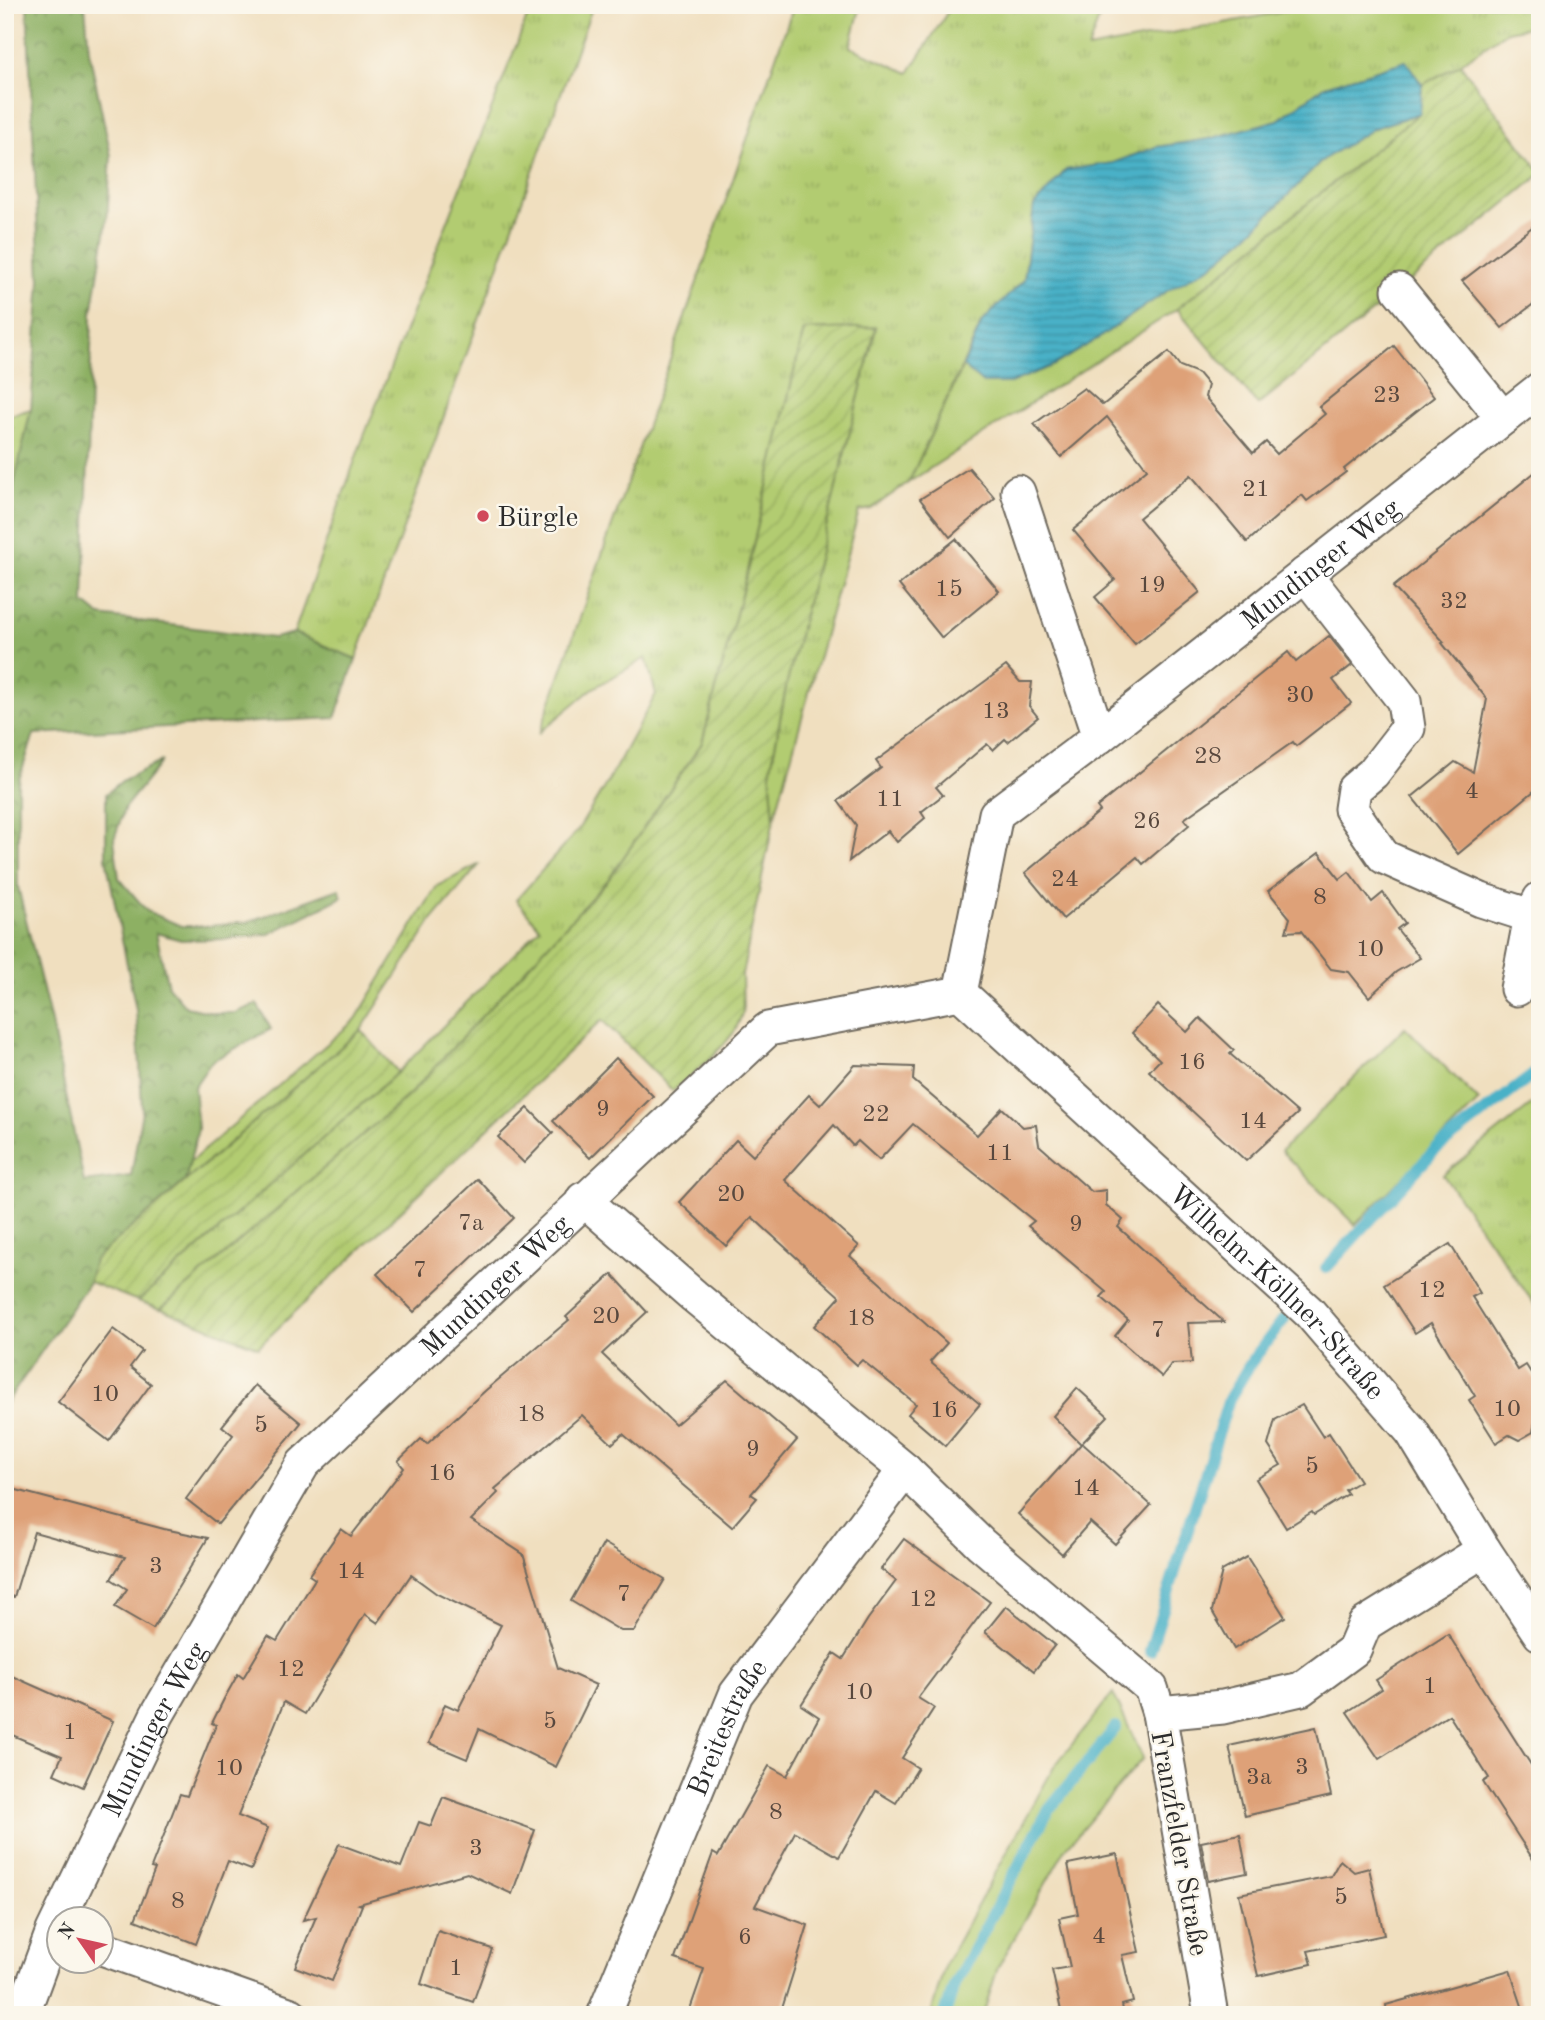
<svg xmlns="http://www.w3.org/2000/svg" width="1545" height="2020" font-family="'Old Standard TT',serif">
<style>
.grass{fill:url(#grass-tufts);stroke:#6e7c4e;stroke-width:2}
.forest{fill:url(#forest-crowns);stroke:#5c6e47;stroke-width:2}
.park{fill:#b2cc71;stroke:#6e7c4e;stroke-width:2}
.garden{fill:url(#garden-furrows);stroke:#6e7c4e;stroke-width:2}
.water{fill:url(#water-rules);stroke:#3a6e79;stroke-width:2}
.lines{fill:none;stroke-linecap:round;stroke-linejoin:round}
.stream{stroke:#48b1c7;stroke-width:12}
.building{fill:#dea178}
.street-casing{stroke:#706a5f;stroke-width:37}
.street{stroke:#fff;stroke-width:33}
.poi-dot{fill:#d1495b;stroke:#fbf7ec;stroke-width:2.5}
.labels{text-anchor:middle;stroke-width:5;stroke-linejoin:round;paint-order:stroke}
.number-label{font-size:24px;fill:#58483e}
.poi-label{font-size:28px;fill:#2b2b2b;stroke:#fbf7ec;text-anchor:start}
.street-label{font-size:28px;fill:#2b2b2b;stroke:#fbf7ec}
</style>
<defs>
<pattern id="grass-tufts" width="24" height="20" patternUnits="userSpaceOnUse" patternTransform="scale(1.75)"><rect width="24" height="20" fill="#b2cc71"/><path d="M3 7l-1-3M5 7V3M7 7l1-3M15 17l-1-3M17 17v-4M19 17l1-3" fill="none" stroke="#99af62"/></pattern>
<pattern id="forest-crowns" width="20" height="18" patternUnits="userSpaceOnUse" patternTransform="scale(1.75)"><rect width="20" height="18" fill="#8db063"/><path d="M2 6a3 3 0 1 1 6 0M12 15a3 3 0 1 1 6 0" fill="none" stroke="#738f52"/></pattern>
<pattern id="garden-furrows" width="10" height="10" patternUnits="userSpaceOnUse" patternTransform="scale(1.75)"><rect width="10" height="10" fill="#b2cc71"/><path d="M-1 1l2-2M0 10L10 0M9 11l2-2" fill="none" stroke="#99af62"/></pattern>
<pattern id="water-rules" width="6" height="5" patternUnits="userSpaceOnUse" patternTransform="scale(1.75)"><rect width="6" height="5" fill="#48b1c7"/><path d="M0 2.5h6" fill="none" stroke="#3c90a2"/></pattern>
</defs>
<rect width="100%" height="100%" fill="#fbf7ec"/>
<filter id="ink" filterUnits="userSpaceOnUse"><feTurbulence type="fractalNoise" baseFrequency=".0143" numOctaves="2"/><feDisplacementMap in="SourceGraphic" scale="14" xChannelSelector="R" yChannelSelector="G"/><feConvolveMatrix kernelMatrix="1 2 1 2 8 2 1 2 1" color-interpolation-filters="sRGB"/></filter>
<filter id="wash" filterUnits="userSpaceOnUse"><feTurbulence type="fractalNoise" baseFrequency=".00686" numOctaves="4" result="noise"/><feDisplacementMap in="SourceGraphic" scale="28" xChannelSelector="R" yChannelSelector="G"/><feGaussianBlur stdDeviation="1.57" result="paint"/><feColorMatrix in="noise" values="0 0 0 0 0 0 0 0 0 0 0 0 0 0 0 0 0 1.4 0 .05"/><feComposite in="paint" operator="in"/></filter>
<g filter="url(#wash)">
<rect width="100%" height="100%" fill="#f0dfbf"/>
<g class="grass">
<polygon points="532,5 593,5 356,659 294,633 359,449"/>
<polygon points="794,5 861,5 850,47 909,73 952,5 1104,5 1088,49 1319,5 1540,5 1540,25 1507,31 1460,64 1422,85 1406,62 1325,86 1278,120 1209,139 1156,147 1113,163 1066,170 1034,206 1024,280 982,322 909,482 871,509 859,511 774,819 770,773 786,687 876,328 804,330 745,580 702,743 608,880 410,1094 161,1309 138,1301 398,1072 540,928 516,900 578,830 611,776 656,694 646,658 592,689 540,732"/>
<polygon points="31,409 5,532 5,417"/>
<polygon points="480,864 433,919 361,1030 185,1181 190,1162 356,1019 437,886"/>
<polygon points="1540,1098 1540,1312 1443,1175"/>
</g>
<polygon class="forest" points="27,5 85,5 89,51 111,156 107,221 92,313 84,603 100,616 274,638 294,633 356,659 335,718 34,734 18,783 18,887 51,1022 84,1182 131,1176 142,1111 140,1065 136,1010 106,858 106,794 123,780 162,761 125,807 114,839 119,878 147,911 181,926 210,926 248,922 339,889 342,897 269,934 228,939 181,940 156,933 168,986 186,1007 214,1013 235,1013 257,1004 271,1029 212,1061 194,1087 198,1129 185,1181 94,1260 89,1282 5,1405 5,524 31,409 40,280"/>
<g class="park">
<polygon points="1420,113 1177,309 909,482 963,366 983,383 1010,383 1054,365 1097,339 1167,291 1211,266 1248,235 1324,159 1374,128"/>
<polygon points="1405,1027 1479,1101 1355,1225 1281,1151"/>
<polygon points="1113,1693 1143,1758 1066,1848 998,1967 983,2015 931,2015 945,1964 1054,1767"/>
</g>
<g class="garden">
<polygon points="1460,64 1540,171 1540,175 1258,405 1177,309 1420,113 1422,85"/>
<polygon points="876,327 786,687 770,773 774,819 742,975 743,1012 735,1031 725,1043 711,1058 673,1091 602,1020 258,1347 161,1309 410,1094 608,880 702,743 745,580 804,330"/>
<polygon points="361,1030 398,1072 138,1301 89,1282 94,1260"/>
</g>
<polygon class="water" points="1406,61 1422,85 1420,113 1374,128 1324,159 1248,235 1211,266 1167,291 1097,339 1054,365 1010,383 983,383 963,366 982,322 1024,280 1034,206 1066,170 1113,163 1156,147 1209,139 1278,120 1325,86"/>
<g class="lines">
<g class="stream">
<polyline points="1326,1268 1435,1150 1537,1072"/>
<polyline points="1150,1651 1229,1399 1252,1361 1284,1319"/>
<polyline points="945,2015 954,1986 1048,1811 1116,1727"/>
</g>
</g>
<g id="blocks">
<g class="building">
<polygon points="1540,221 1540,299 1502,328 1462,281"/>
<polygon points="1394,346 1434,397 1344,469 1346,472 1307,501 1302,495 1247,542 1191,475 1139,518 1200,592 1135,644 1095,597 1115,580 1073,530 1147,469 1107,417 1061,457 1034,424 1084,388 1103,405 1169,352 1180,366 1198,373 1208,385 1205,397 1253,453 1266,442 1277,454 1325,414 1319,407"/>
<polygon points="969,468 995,498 950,537 920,499"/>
<polygon points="1540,468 1540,786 1458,854 1412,797 1455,762 1473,772 1487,699 1442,643 1444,642 1393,587"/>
<polygon points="956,539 999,591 942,638 899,585"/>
<polygon points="1329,636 1352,665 1333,680 1351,703 1296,746 1293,742 1184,819 1189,825 1143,864 1137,857 1063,919 1025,873 1100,811 1097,807 1288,652 1296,662"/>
<polygon points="1006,666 1020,682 1032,682 1029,706 1038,717 1008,742 1005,739 993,750 987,744 936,787 943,795 921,812 925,818 897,842 888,831 849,861 856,825 838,801 881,768 876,761"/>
<polygon points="1319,853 1340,879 1349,872 1372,902 1383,893 1405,923 1397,929 1420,958 1396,972 1369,997 1349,972 1331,969 1301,931 1286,932 1290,918 1268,891"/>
<polygon points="1158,1005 1187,1032 1200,1018 1234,1050 1230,1054 1298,1113 1246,1161 1149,1071 1160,1060 1132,1033"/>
<polygon points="616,1058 653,1096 590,1158 553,1121"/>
<polygon points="855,1065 914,1067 913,1080 977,1135 1002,1108 1023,1127 1036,1125 1039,1145 1092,1192 1106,1190 1106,1205 1123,1220 1118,1227 1224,1322 1188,1323 1192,1363 1172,1364 1162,1377 1115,1336 1128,1320 1101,1297 1106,1292 1028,1226 1034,1221 913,1124 879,1160 858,1141 853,1146 834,1125 785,1180 859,1246 850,1256 947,1343 930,1362 980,1404 945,1446 908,1414 916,1404 862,1360 857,1365 814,1326 840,1297 752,1217 726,1246 679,1202 736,1140 753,1156 809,1095 820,1105"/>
<polygon points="528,1108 553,1133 524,1163 498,1137"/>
<polygon points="478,1179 514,1218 414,1312 377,1274"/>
<polygon points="1450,1244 1480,1293 1472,1297 1518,1370 1526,1365 1540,1387 1540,1415 1536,1417 1533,1432 1519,1440 1509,1435 1496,1443 1469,1400 1475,1396 1431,1323 1415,1333 1384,1285"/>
<polygon points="612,1274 647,1312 602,1354 675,1425 727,1380 797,1440 751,1494 757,1498 732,1527 623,1434 612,1444 582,1415 495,1489 498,1493 471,1520 523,1554 558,1668 596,1685 556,1767 479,1729 467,1759 429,1743 445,1704 458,1710 501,1625 437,1594 411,1575 378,1623 365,1614 305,1714 284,1702 238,1816 268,1828 251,1870 228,1861 196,1944 135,1920 155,1869 151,1868 180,1794 187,1796 216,1725 212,1723 224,1699 238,1674 243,1678 268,1636 277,1641 315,1579 309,1575 341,1529 351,1536 404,1468 398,1461 421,1439 427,1444 486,1390 569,1320 566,1317"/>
<polygon points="113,1329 142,1351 130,1367 151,1384 109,1441 58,1402"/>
<polygon points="255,1385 301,1423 218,1524 186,1499 233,1435 222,1426"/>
<polygon points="1077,1388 1108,1416 1082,1443 1151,1505 1115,1544 1090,1522 1062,1554 1018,1514 1081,1444 1053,1416"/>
<polygon points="1302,1405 1323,1437 1329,1433 1360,1481 1345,1490 1348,1494 1314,1515 1312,1512 1286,1528 1256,1479 1281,1465 1268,1445 1275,1420"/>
<polygon points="5,1487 164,1529 208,1538 153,1629 115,1607 127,1589 111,1579 125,1557 34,1532 14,1597 5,1596"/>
<polygon points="904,1539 990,1602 918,1698 934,1708 902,1758 918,1768 896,1803 876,1791 839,1857 795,1832 755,1906 808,1925 780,2015 688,2015 704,1969 675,1959 713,1853 718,1856 769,1766 787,1776 819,1717 801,1705 834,1653 843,1659 868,1619 896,1581 881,1569"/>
<polygon points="604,1543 665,1579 634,1631 621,1631 571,1601"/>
<polygon points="1247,1557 1285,1617 1234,1649 1212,1611 1222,1571"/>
<polygon points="1006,1606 1055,1645 1034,1671 985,1632"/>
<polygon points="1448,1634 1540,1779 1540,1870 1483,1782 1489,1778 1449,1715 1379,1759 1347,1712 1382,1689 1376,1680"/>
<polygon points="5,1673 113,1721 83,1787 54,1774 62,1756 5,1732"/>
<polygon points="1316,1727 1331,1796 1245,1816 1229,1746"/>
<polygon points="443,1797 535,1830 512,1894 467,1873 359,1904 362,1905 332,1981 295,1967 316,1917 303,1920 339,1844 401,1867 419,1822 431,1826"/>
<polygon points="1240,1834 1247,1873 1208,1881 1201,1842"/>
<polygon points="1117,1854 1139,1952 1122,1955 1133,2002 1122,2005 1124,2015 1062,2015 1052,1970 1070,1967 1059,1918 1078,1914 1068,1864"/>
<polygon points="1340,1860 1354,1872 1369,1868 1384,1935 1308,1951 1312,1964 1258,1976 1239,1894 1331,1876"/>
<polygon points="438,1931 492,1949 473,2002 421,1984"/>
<polygon points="1510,1970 1525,2015 1387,2015 1386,2005"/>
</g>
</g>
</g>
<g filter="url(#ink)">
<use href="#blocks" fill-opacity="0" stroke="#706a5f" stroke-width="2"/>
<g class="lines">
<g class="street-casing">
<g id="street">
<polyline points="1399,290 1503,418"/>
<polyline points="1018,492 1099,737"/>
<polyline points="1305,574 1404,701 1408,728 1373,773 1354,789 1351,809 1384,857 1481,900 1531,916"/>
<polyline points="1517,989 1531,916 1540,899"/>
<path id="s1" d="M960 993 1309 1312 1412 1432 1484 1550 1540 1634"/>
<polyline points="583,1199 694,1296 905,1470 981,1544 1151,1688 1159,1713"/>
<polyline points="102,1948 291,2015"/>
<path id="s2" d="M22 2015 53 1931 157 1715 303 1464 768 1029 960 993 996 814 1099 737 1540 389"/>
<path id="s3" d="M604 2015 736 1694 905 1470"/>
<polyline points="1211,2015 1159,1713 1223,1707 1301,1689 1354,1650 1365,1624 1484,1550"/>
</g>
</g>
<use href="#street" class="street"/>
</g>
</g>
<circle class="poi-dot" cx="483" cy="516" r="7"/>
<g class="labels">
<g class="number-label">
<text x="1387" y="402">23</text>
<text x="1256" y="496">21</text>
<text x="1152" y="592">19</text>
<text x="949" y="596">15</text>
<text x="1454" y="608">32</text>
<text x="1300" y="702">30</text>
<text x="996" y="718">13</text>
<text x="1208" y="763">28</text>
<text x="1472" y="798">4</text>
<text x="890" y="806">11</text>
<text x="1147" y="828">26</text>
<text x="1065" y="886">24</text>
<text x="1320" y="904">8</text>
<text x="1370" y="956">10</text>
<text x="1192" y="1069">16</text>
<text x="603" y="1116">9</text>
<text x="876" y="1121">22</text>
<text x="1253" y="1128">14</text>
<text x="1000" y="1160">11</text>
<text x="731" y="1201">20</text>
<text x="471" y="1230">7a</text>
<text x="1076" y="1231">9</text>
<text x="420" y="1277">7</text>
<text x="1432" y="1297">12</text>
<text x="606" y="1323">20</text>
<text x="861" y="1325">18</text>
<text x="1158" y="1337">7</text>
<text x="105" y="1401">10</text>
<text x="1507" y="1416">10</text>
<text x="944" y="1417">16</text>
<text x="531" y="1421">18</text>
<text x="261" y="1432">5</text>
<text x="753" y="1456">9</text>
<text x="1312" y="1473">5</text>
<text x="442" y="1480">16</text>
<text x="1086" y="1495">14</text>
<text x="156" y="1573">3</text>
<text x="351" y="1578">14</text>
<text x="624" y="1601">7</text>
<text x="923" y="1606">12</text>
<text x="291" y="1676">12</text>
<text x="1430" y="1693">1</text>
<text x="859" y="1699">10</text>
<text x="550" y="1728">5</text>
<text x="70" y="1739">1</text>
<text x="1302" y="1774">3</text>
<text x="229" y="1775">10</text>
<text x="1259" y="1784">3a</text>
<text x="776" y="1819">8</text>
<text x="476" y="1855">3</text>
<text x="1341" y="1904">5</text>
<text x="178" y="1908">8</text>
<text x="1099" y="1943">4</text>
<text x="745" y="1944">6</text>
<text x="456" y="1975">1</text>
</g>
<g class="poi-label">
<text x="497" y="526">Bürgle</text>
</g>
<g class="street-label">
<text dy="10" stroke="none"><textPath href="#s2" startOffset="2044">Mundinger Weg</textPath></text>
<text dy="10" stroke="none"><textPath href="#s2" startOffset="882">Mundinger Weg</textPath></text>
<text dy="10" stroke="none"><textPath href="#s1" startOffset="436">Wilhelm-Köllner-Straße</textPath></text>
<text dy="10" stroke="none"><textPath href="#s3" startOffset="313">Breitestraße</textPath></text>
<text dy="10" stroke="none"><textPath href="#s2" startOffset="315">Mundinger Weg</textPath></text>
<text transform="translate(1181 1843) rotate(80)" y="10">Franzfelder Straße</text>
</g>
</g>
<rect width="1545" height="2020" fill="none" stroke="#fbf7ec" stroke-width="28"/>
<g transform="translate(80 1940) rotate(304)"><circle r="33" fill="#fbf7ec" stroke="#a8a59f" stroke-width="2"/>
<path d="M0-5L12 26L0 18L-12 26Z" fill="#d1495b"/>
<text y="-10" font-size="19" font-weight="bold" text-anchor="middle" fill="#2b2b2b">N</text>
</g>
</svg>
